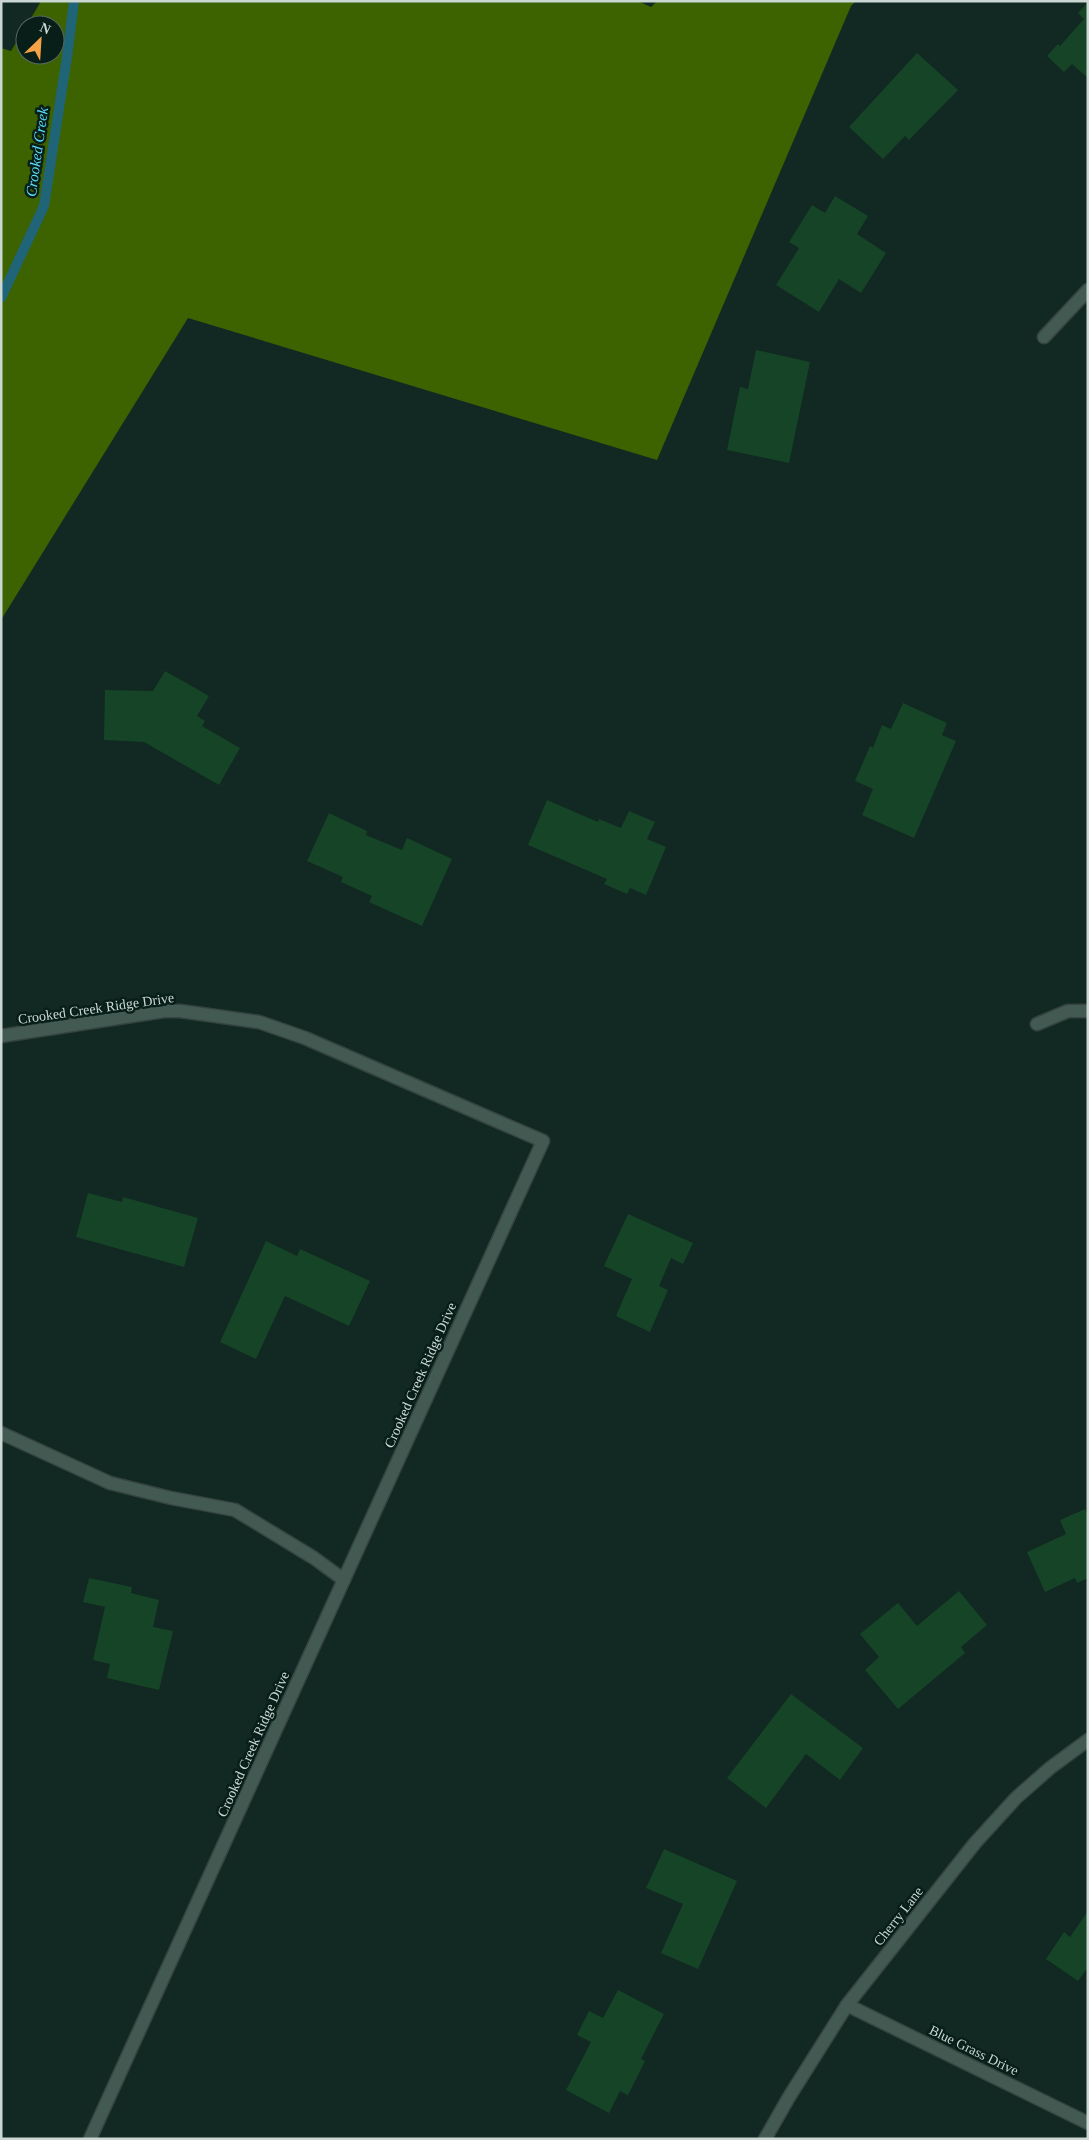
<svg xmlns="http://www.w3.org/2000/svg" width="1089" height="2140" font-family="Georgia,serif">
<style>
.forest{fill:#3d6200}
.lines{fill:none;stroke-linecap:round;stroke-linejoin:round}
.stream{stroke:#1f6577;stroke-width:10}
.building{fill:#154426}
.service-casing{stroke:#35443f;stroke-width:15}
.minor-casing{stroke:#35443f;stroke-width:15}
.service{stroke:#435a53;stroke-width:12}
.minor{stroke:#435a53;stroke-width:12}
.labels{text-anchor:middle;stroke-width:5;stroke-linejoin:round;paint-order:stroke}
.street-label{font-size:14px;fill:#cad7d3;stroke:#081e19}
.water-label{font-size:15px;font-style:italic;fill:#5cdeff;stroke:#081e19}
</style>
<rect width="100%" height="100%" fill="#122822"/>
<polygon class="forest" points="41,1 638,1 651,7 657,1 856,1 851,6 657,460 188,318 1,620 1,48 11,51 25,28 25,55 55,55 55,25 27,25"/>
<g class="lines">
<polyline class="stream" points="1,298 44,206 68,50 74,1"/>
</g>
<g class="building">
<polygon points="1088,2 1088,78 1072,64 1064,72 1047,56 1058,44 1060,46 1084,19 1078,13"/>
<polygon points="917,53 958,90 909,140 905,136 883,159 849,127"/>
<polygon points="835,196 868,216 857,234 886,253 861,293 839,279 819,312 776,285 799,248 789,242 812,205 825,213"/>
<polygon points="756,350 810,362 789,463 727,450 740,387 748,389"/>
<polygon points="165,671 209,696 197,716 205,721 202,726 240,748 219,785 144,742 104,740 105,690 153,691"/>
<polygon points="903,703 947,723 942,735 956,741 914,838 862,815 873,789 855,781 870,746 873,748 882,725 891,729"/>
<polygon points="547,800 598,822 599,819 621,828 629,811 655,822 647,839 666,847 646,895 630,888 627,894 604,884 607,879 528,845"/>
<polygon points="329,813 367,831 366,835 402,850 407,838 452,859 422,926 369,902 372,896 341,882 343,877 307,861"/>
<polygon points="88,1193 122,1202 123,1197 198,1218 184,1267 76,1237"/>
<polygon points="628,1214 693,1243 683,1264 671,1258 659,1286 668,1290 650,1332 616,1316 632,1279 604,1266"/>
<polygon points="266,1241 297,1256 300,1249 370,1281 349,1326 285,1296 256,1359 220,1342"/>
<polygon points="1085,1509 1088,1515 1088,1578 1077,1583 1075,1578 1045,1592 1027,1552 1066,1534 1060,1520"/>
<polygon points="89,1578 132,1587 131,1593 159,1600 153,1627 173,1631 159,1690 107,1678 110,1664 93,1660 105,1607 83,1602"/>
<polygon points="959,1591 987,1625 961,1647 965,1653 898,1709 865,1670 879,1657 860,1634 898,1603 917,1626"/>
<polygon points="791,1694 863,1748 840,1780 806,1754 766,1808 727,1778"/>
<polygon points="664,1849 737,1881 698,1969 661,1953 683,1904 646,1888"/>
<polygon points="1088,1911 1088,1967 1078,1981 1046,1959 1064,1932 1070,1937"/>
<polygon points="618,1990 664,2014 641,2059 645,2061 628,2095 620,2091 609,2113 566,2090 591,2042 577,2035 589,2011 603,2018"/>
</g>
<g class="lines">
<g class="service-casing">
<polyline id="service" points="1,1433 110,1483 171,1498 235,1510 314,1558 344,1580"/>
</g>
<g class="minor-casing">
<g id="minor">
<polyline points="1044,337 1088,290"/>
<polyline points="1037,1024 1068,1011 1088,1011"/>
<polyline points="1,1036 164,1011 180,1011 259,1022 305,1038 543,1141 90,2139"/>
<polyline points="847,2005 1088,2123"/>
<polyline points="765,2139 789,2097 847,2005 975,1843 1016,1798 1050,1768 1088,1740"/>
</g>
</g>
<use href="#service" class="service"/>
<use href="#minor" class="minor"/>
</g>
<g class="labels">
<g class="street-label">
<text transform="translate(96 1008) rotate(-8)" y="5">Crooked Creek Ridge Drive</text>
<text transform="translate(420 1375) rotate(-66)" y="5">Crooked Creek Ridge Drive</text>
<text transform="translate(253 1744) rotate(-66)" y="5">Crooked Creek Ridge Drive</text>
<text transform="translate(898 1916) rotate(-52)" y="5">Cherry Lane</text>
<text transform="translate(974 2050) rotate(26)" y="5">Blue Grass Drive</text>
</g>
<g class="water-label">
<text transform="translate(37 152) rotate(-82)" y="5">Crooked Creek</text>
</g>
</g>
<rect width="1089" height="2140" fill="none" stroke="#cad7d3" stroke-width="5"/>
<g transform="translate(40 40) rotate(25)"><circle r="24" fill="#081e19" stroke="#566863"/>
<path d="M0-4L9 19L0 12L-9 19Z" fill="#f6a247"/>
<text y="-8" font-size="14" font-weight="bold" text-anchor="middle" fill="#cad7d3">N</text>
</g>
</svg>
